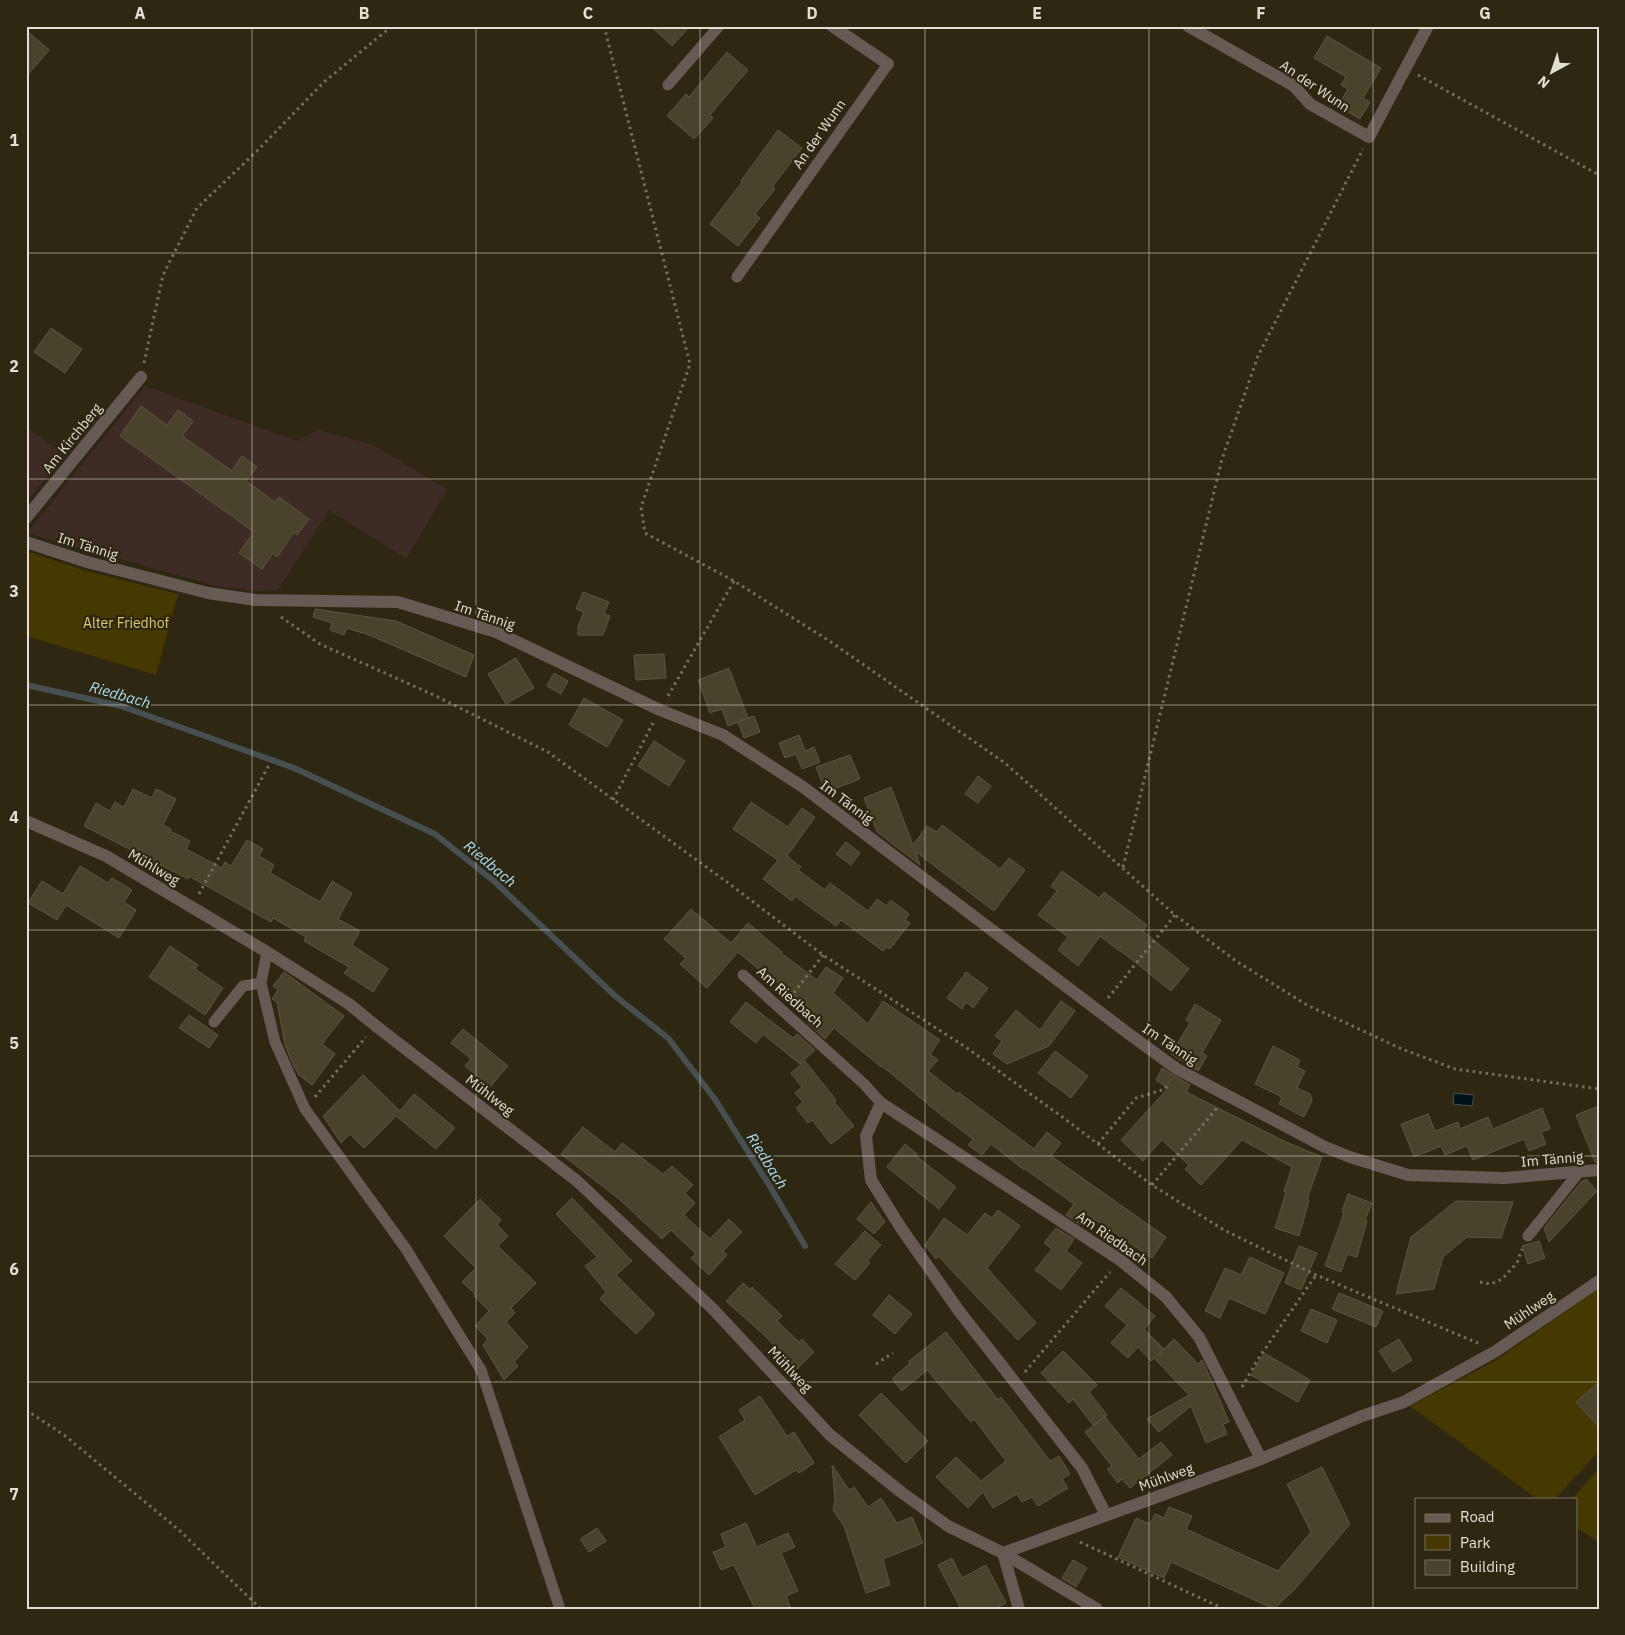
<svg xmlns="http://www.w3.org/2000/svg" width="1625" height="1635" font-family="'IBM Plex Sans',sans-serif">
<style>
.education{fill:#3e2b25}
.green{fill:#453800}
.water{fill:#02121a;stroke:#465051}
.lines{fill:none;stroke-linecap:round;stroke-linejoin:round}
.stream{stroke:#465051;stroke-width:6}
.building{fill:#49432c;stroke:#5c563f}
.path{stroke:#746f5d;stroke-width:3;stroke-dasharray:2.5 4;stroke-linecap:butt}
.lane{stroke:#655a54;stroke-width:11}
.street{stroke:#655a54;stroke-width:12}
.grid{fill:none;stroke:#e3dfd2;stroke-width:1;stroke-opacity:0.55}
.labels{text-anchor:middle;stroke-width:4.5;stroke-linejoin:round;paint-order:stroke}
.street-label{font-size:14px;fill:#e3dfd2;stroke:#2e2813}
.park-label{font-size:14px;fill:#ddc777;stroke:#2e2813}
.water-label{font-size:15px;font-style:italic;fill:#aaddf5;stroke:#2e2813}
.neatline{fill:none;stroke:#e3dfd2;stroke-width:2}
.grid-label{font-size:16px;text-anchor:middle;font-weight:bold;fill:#e3dfd2}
</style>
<rect width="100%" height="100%" fill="#2e2813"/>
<g class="education">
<polygon points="145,386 297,441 318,430 371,444 447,489 406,559 329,510 278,590 259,591 216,586 27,533"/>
<polygon points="26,427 65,455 26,502"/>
</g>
<g class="green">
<polygon points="26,551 83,570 178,594 156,675 26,636"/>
<polygon points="1599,1288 1599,1451 1555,1499 1537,1499 1410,1406 1498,1359"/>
<polygon points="1599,1468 1599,1542 1576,1527 1576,1499 1572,1499"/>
</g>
<polygon class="water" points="1454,1093 1474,1095 1472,1106 1453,1104"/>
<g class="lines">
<polyline class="stream" points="26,685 121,706 294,768 435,834 495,882 614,995 668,1038 714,1098 771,1188 805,1246"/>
</g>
<g class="building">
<polygon points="651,26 690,26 672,46"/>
<polygon points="26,30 49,50 26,77"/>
<polygon points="1327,36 1381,68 1363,98 1370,102 1360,119 1338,106 1348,89 1341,85 1346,77 1314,58"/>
<polygon points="727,52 748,70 710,115 713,118 694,139 667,116 686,94 689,97"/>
<polygon points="778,130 802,148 772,187 775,189 755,214 760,218 738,246 710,224 742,182 741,181"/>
<polygon points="51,328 82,349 65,373 34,352"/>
<polygon points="141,406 167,425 178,410 193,421 182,436 232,471 242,456 257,467 246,481 275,502 279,497 309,519 297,535 294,532 277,557 273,553 262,569 239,553 254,532 120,436"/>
<polygon points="583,592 609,602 604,614 610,616 603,635 578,635 578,626 584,612 576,609"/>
<polygon points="315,609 396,621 474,655 466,677 362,632 362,633 347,628 344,635 330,630 332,623 313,617"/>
<polygon points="664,654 666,678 636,680 634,655"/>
<polygon points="516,658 534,688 506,704 488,674"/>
<polygon points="729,668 748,718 728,726 722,709 710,713 698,680"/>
<polygon points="554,673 568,681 561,694 547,686"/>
<polygon points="584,698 623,720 607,747 569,725"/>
<polygon points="754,716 760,732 744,738 738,722"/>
<polygon points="799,735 805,751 814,747 820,762 802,769 796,754 785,758 779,743"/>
<polygon points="654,741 685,761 669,786 638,766"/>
<polygon points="850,755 860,779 826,792 816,767"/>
<polygon points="978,776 991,786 978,803 965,794"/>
<polygon points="891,787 913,845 927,826 937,832 942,825 1000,869 1009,858 1025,870 994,911 916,852 920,865 877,832 864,798"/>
<polygon points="133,789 152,798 156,789 176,799 163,825 171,829 170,831 190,841 186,849 222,868 225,862 231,866 247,840 263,849 259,856 274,865 270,873 320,902 332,881 352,893 338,919 360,931 352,945 388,969 373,992 344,973 349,967 304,941 306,937 273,918 271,922 189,876 188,879 84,826 96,803 110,811 115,802 124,807"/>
<polygon points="751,802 788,827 802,808 815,817 787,856 801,867 798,870 825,890 830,883 868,911 877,899 887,906 891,900 909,914 905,920 910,923 890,949 886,947 883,951 841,920 836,926 795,896 792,901 763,879 778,860 733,829"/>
<polygon points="846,842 860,853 851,865 836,854"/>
<polygon points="80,866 108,883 112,878 132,890 124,902 136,910 119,938 66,905 57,920 28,903 42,881 63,894"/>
<polygon points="1062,871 1099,898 1104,892 1147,925 1143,931 1189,969 1171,991 1121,951 1121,952 1100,936 1078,966 1058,950 1068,937 1038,915 1057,891 1051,886"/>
<polygon points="691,909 731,943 748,923 782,952 781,953 817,980 826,967 843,978 833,993 868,1024 883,1001 940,1040 930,1054 938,1060 928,1071 957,1094 958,1092 1034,1149 1047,1132 1061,1143 1051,1156 1166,1237 1152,1258 1094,1219 1089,1227 1084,1224 1083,1226 1066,1215 1074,1204 1025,1169 1024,1170 991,1144 982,1155 968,1145 973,1139 941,1115 882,1066 881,1067 834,1028 825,1039 808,1023 815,1016 809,1010 810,1008 764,972 764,974 738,952 707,988 680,964 686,958 664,939"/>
<polygon points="170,946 198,965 195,969 223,988 205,1015 149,977"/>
<polygon points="284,972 344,1016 322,1044 335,1054 312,1085 299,1075 294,1067 285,1045 277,1002 272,999 278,990 273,986"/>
<polygon points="966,972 988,988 973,1008 966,1002 962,1009 947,998"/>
<polygon points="1061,1001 1075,1011 1049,1046 1007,1064 993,1054 1002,1041 995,1036 1016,1010 1040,1030"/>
<polygon points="746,1002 793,1038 797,1034 815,1050 800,1064 763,1034 756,1043 730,1022"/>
<polygon points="1195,1004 1221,1020 1202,1053 1207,1056 1198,1071 1171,1054 1190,1023 1186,1020"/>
<polygon points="189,1015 218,1035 209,1048 179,1028"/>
<polygon points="463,1029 508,1066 490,1087 465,1066 471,1059 451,1043"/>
<polygon points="1273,1046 1300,1060 1297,1067 1305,1071 1297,1088 1310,1094 1312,1100 1304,1117 1279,1104 1282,1097 1255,1084"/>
<polygon points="1055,1051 1088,1076 1071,1098 1038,1073"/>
<polygon points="805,1061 836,1100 834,1102 854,1126 831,1144 812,1120 808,1123 796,1108 803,1102 795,1093 802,1087 791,1073"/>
<polygon points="1162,1068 1190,1085 1186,1092 1286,1142 1322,1157 1307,1199 1309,1200 1299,1236 1275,1228 1286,1192 1284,1191 1292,1167 1266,1153 1242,1140 1201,1185 1185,1169 1189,1165 1162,1140 1143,1161 1121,1140 1168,1088 1156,1080"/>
<polygon points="363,1075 400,1111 414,1094 455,1128 436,1149 396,1116 364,1148 350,1134 341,1143 323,1116"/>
<polygon points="1599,1106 1599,1162 1595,1162 1576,1115"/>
<polygon points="1542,1108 1550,1129 1541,1132 1546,1144 1529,1151 1524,1139 1473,1160 1467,1146 1445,1155 1441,1146 1414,1157 1401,1124 1428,1114 1435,1131 1458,1122 1460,1129 1488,1117 1493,1129"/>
<polygon points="583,1127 615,1152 622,1143 663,1174 672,1166 693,1185 685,1193 695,1203 684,1215 710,1239 729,1219 742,1232 723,1251 727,1255 709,1275 691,1258 696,1254 671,1230 662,1239 619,1199 561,1154"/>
<polygon points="905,1144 917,1154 916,1156 956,1187 939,1209 887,1167"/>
<polygon points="1586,1179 1597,1191 1549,1242 1544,1228 1581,1182"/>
<polygon points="1348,1194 1372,1203 1365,1220 1367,1221 1357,1257 1347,1254 1341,1272 1325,1266 1344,1213 1342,1212"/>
<polygon points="572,1198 632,1261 616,1275 655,1314 636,1334 600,1299 606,1292 585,1266 597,1257 556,1214"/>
<polygon points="480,1199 501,1220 497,1225 508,1236 498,1246 536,1283 511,1308 515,1313 506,1322 528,1347 514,1362 518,1366 504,1380 483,1345 488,1339 475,1326 489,1311 474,1296 475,1294 462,1282 476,1268 444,1236"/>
<polygon points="1456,1201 1513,1202 1501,1238 1467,1237 1443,1257 1434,1289 1396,1294 1411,1237"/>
<polygon points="871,1202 885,1222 874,1234 857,1219"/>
<polygon points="998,1210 1020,1226 987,1268 1036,1323 1018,1340 938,1256 936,1259 925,1245 944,1218 967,1235 985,1213 992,1218"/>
<polygon points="1056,1228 1074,1239 1066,1251 1082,1263 1061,1290 1035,1270 1052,1249 1044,1243"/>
<polygon points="865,1231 881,1245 867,1261 870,1263 855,1280 835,1264"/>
<polygon points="1539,1241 1545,1258 1528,1264 1522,1246"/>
<polygon points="1299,1246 1317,1253 1301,1290 1285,1283"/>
<polygon points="1250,1257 1284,1273 1265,1314 1229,1298 1220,1318 1205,1311 1225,1268 1241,1275"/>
<polygon points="743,1283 750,1289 752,1287 782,1316 777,1321 799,1342 802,1339 814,1352 797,1369 764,1335 726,1301"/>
<polygon points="1121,1288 1155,1316 1144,1329 1164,1349 1158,1355 1174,1339 1198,1364 1202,1360 1212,1381 1229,1422 1223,1424 1227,1434 1206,1443 1191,1406 1159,1432 1147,1419 1189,1395 1154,1358 1151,1361 1138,1347 1128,1358 1111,1343 1127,1325 1105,1306"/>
<polygon points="1339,1293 1383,1311 1376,1327 1332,1309"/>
<polygon points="889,1295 912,1314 895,1334 873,1315"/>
<polygon points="1311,1309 1337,1320 1327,1343 1301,1331"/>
<polygon points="946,1332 998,1400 1001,1397 1050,1461 1059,1456 1070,1474 1062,1479 1068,1488 1038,1506 1032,1497 1022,1502 1017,1494 993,1508 983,1492 968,1508 936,1477 956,1457 981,1481 1006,1461 974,1419 971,1422 927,1370 902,1391 892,1379 910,1363 909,1361"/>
<polygon points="1399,1339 1412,1360 1393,1372 1379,1351"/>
<polygon points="1063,1351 1097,1385 1089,1392 1107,1415 1093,1425 1073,1399 1069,1403 1041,1373"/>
<polygon points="1264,1353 1310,1380 1298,1402 1251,1375"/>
<polygon points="1599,1382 1599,1427 1576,1402"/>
<polygon points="881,1393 928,1441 906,1463 859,1415"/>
<polygon points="760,1396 787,1436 794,1432 814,1463 799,1473 796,1470 755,1495 719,1437 745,1420 739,1410"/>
<polygon points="1105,1417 1139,1459 1161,1442 1172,1455 1130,1488 1122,1479 1118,1483 1107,1469 1112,1466 1085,1432"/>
<polygon points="832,1465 849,1490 854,1487 868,1507 881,1498 897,1523 912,1517 923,1543 883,1559 890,1585 866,1593 844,1526 833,1510 835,1499"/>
<polygon points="1322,1467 1350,1524 1296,1588 1274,1609 1171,1562 1164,1578 1118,1557 1136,1518 1150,1524 1155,1514 1164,1518 1169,1507 1192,1516 1186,1529 1278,1571 1311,1532 1287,1484"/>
<polygon points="746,1523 757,1547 788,1533 795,1547 781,1553 798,1591 786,1596 791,1609 755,1609 734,1565 721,1570 713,1552 726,1547 721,1534"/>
<polygon points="597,1528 606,1541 589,1552 580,1539"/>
<polygon points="952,1558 962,1578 986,1565 1006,1603 995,1609 961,1609 938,1565"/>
<polygon points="1073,1560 1087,1568 1076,1587 1062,1578"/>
</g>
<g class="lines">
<g class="path">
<polyline points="604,26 690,364 641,507 645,533 734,581 828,640 1005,763 1175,915 1236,961 1307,1005 1402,1049 1455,1069 1599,1089"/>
<polyline points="1418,75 1599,175"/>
<polyline points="144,363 163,275 197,208 257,151 324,82 392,26"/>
<polyline points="281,617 320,644 436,696 548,752 727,882 823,955 967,1048 1065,1119 1152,1185 1224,1230 1316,1275 1478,1343"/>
<polyline points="668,696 734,581"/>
<polyline points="613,800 653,723"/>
<polyline points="1123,867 1222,459 1258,356 1363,149"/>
<polyline points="199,894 269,765"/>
<polyline points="790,998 823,955"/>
<polyline points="1108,998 1175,915"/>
<polyline points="315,1097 366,1037"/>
<polyline points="1098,1144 1136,1098 1165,1089 1169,1082"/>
<polyline points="1152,1185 1217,1108"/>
<polyline points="1480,1282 1491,1284 1502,1279 1517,1263 1522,1249"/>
<polyline points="876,1364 893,1353"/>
<polyline points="1025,1372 1110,1272"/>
<polyline points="1242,1387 1258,1359 1316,1275"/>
<polyline points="26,1410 64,1435 179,1530 261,1609"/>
<polyline points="1080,1542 1224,1609"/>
</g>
<g class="lane">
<polyline points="668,85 719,26"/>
<polyline points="737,277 888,64"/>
<polyline points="267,952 261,983 275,1042 305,1109 406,1249 481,1370 560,1609"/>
<polyline points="743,975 864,1084 881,1103"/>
<polyline points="214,1022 243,986 261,983"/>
<polyline points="1528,1236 1579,1172"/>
</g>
<g class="street">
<polyline points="832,26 888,64"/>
<polyline points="1188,26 1294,86 1310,104 1369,137 1428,26"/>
<polyline points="26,518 141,377"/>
<polyline points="26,542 87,562 208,593 256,600 398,602 496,632 660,710 723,735 803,787 1129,1034 1177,1069 1325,1147 1350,1157 1408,1175 1504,1178 1599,1170"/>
<polyline points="26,821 106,856 267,952 349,1004 376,1026 577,1181 713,1309 830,1435 901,1492 948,1526 1003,1553 1097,1609"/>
<polyline points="1106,1515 1082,1468 959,1311 901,1228 871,1180 866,1136 881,1103 1120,1260 1166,1297 1199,1337 1261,1459"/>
<polyline points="1003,1553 1261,1459 1362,1416 1404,1402 1496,1351 1599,1281"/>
<polyline points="1003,1553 1019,1609"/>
</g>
</g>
<path class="grid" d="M252 26V1609M476 26V1609M700 26V1609M925 26V1609M1149 26V1609M1373 26V1609M26 253H1599M26 479H1599M26 705H1599M26 930H1599M26 1156H1599M26 1382H1599"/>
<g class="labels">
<g class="street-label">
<text transform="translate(1315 86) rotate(34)" y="5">An der Wunn</text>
<text transform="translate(819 134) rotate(-55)" y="5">An der Wunn</text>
<text transform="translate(72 438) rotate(-51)" y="5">Am Kirchberg</text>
<text transform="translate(88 546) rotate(17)" y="5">Im Tännig</text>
<text transform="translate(485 615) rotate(19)" y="5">Im Tännig</text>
<text transform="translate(847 802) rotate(37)" y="5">Im Tännig</text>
<text transform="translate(154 867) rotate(31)" y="5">Mühlweg</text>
<text transform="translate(790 997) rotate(42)" y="5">Am Riedbach</text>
<text transform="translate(1170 1044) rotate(34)" y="5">Im Tännig</text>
<text transform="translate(490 1095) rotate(38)" y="5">Mühlweg</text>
<text transform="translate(1552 1159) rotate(-5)" y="5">Im Tännig</text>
<text transform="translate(1112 1238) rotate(35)" y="5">Am Riedbach</text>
<text transform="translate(1529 1310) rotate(-34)" y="5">Mühlweg</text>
<text transform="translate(790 1369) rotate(47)" y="5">Mühlweg</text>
<text transform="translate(1166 1477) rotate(-20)" y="5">Mühlweg</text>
</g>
<g class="park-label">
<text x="126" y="628">Alter Friedhof</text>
</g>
<g class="water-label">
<text transform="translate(120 695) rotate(16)" y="5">Riedbach</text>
<text transform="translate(490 864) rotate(40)" y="5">Riedbach</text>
<text transform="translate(767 1161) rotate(58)" y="5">Riedbach</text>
</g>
</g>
<rect width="1625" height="1635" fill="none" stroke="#2e2813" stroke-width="55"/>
<rect x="1415" y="1498" width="162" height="90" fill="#2e2813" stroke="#76715f"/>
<rect x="1425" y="1514" width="25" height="8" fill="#655a54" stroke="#76715f"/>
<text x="1460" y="1522" font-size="15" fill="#e3dfd2">Road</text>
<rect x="1425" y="1535" width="25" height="15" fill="#453800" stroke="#76715f"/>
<text x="1460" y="1548" font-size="15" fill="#e3dfd2">Park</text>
<rect x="1425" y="1560" width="25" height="15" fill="#49432c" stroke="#76715f"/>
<text x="1460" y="1572" font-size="15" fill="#e3dfd2">Building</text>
<g transform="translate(1552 72) rotate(220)" stroke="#2e2813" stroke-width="4" paint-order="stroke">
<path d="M0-4L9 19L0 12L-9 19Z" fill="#e3dfd2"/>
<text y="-8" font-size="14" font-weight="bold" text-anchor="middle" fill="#e3dfd2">N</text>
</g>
<rect x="28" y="28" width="1570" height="1580" class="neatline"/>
<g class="grid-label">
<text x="140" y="19">A</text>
<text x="364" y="19">B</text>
<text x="588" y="19">C</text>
<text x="812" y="19">D</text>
<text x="1037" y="19">E</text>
<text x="1261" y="19">F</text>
<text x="1485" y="19">G</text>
<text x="14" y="146">1</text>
<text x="14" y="372">2</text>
<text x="14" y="597">3</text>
<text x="14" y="823">4</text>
<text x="14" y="1049">5</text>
<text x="14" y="1275">6</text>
<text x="14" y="1500">7</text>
</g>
</svg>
